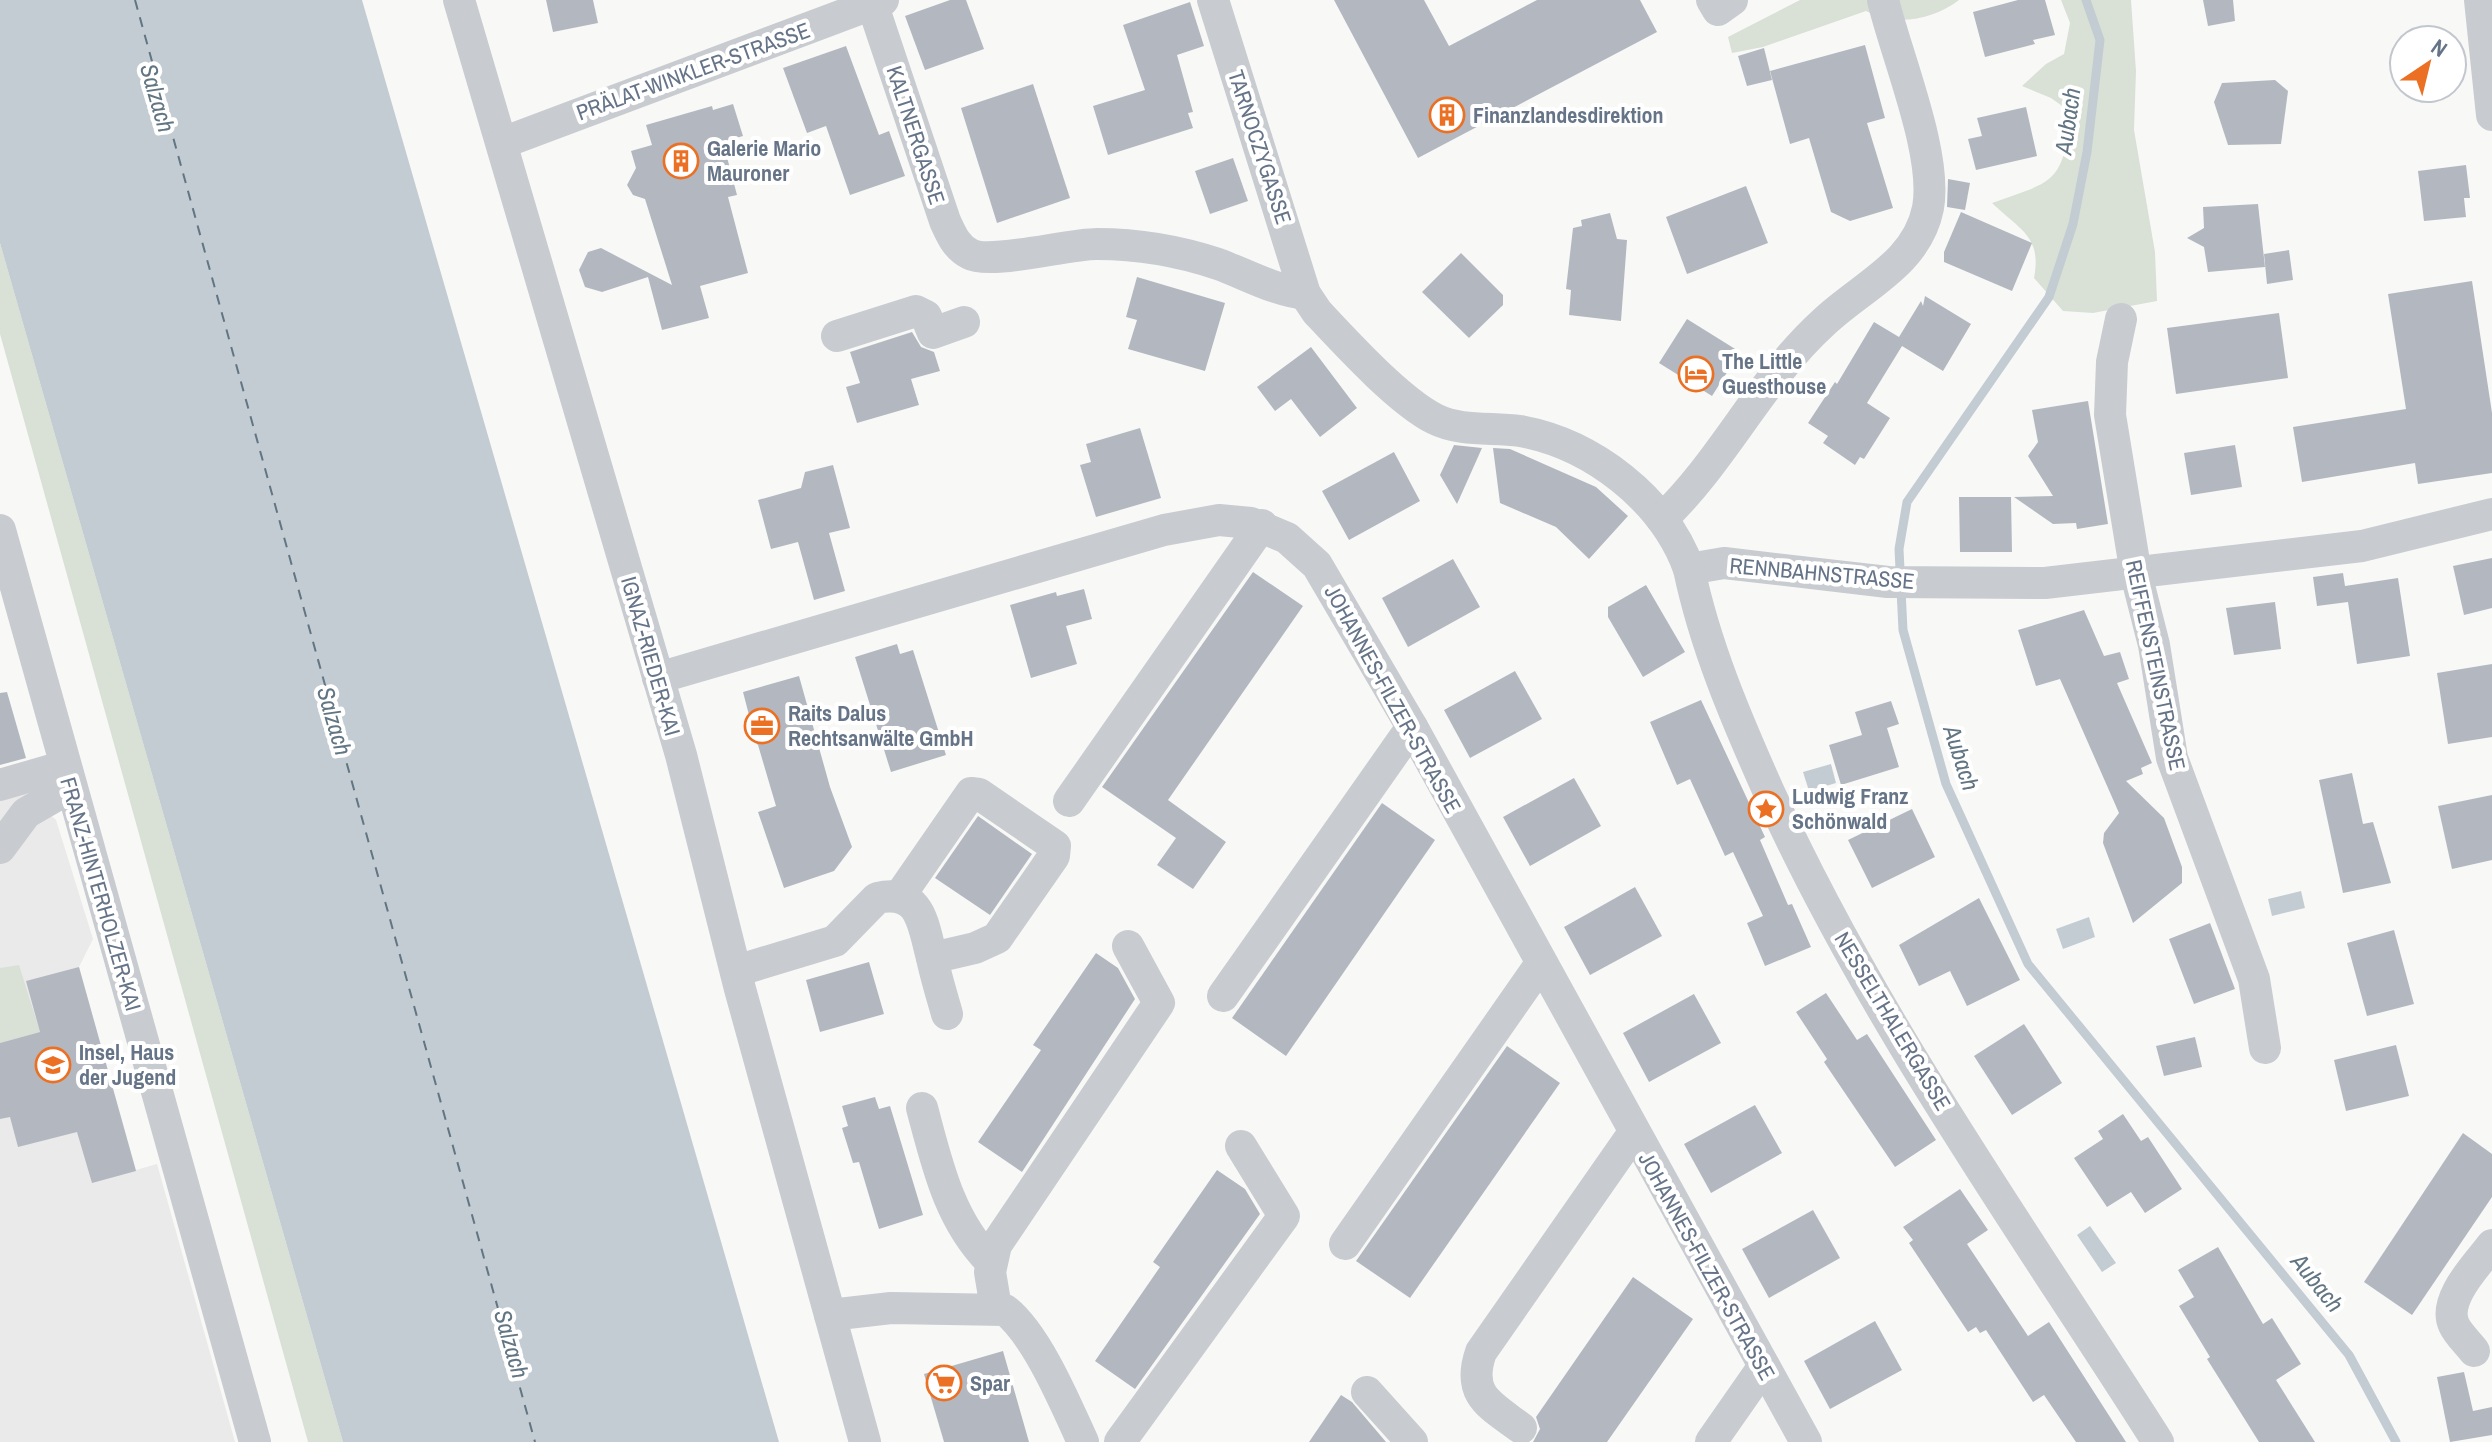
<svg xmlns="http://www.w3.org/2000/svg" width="2492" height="1442" font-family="'Archivo Narrow',sans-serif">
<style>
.built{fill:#e9eae9}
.green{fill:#d9e1d7}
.water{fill:#c3ccd2}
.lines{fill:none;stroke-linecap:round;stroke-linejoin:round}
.stream{stroke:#c3ccd2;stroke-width:9}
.ferry{stroke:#627583;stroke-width:2;stroke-dasharray:10 8;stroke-linecap:butt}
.building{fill:#b3b8c0}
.minor{stroke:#c8cbcf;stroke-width:32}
.labels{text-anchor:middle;stroke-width:8;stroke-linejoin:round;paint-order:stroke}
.street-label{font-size:22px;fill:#667488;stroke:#fff}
.poi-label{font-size:22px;font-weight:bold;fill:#667488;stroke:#fff;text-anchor:start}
.water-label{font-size:24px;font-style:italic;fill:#627583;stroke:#fff}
</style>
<rect width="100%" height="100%" fill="#f8f9f6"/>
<polygon class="built" points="24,791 56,820 93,939 79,967 136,1170 157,1164 235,1442 0,1442 0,798"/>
<g class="green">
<path d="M1800 0H1959C1933 20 1895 27 1866 11L1763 47 1732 53 1728 37Z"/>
<path d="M2061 0H2131L2136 71 2134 130 2155 252 2157 301 2093 313 2063 311 2034 278C2042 236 2020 230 1992 203 2056 180 2061 185 2072 113L2051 98 2022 86 2046 64 2064 54 2070 23Z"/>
<polygon points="0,243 343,1442 308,1442 0,334"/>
<polygon points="19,965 40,1032 0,1043 0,968"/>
</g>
<g class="water">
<polygon points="0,0 362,0 779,1442 343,1442 0,243"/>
<polygon points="1831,764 1836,783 1809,791 1803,772"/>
<polygon points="2301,891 2305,908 2272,916 2268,899"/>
<polygon points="2089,917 2095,937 2063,949 2056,929"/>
<polygon points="2090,1226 2116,1263 2102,1272 2077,1235"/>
</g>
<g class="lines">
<polyline class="stream" points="2086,0 2100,40 2087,152 2073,224 2049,297 1907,502 1899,549 1903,630 1946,784 2028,964 2349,1355 2396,1442"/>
<polyline class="ferry" points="135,0 535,1442"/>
</g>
<g class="building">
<polygon points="546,0 593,0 598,23 553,32"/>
<polygon points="950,0 966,0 984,49 925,70 905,16"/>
<polygon points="1334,0 1424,0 1449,46 1537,0 1640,0 1657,32 1418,158"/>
<polygon points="2018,0 2045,0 2055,35 2033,40 2035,44 1985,57 1973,12"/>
<polygon points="2203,0 2233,0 2235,21 2208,26"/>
<polygon points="1190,2 1204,46 1177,55 1193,112 1188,113 1193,128 1108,155 1093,106 1145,90 1123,25"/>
<polygon points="1865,45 1885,118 1867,123 1893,208 1850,221 1831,212 1809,138 1790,144 1770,71"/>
<polygon points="846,46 879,135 889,131 905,176 850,195 826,126 807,133 783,68"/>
<polygon points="1764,48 1772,80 1747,86 1738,56"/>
<polygon points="2275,80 2288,91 2281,144 2228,145 2214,102 2222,83"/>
<polygon points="1033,84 1070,198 997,223 961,108"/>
<polygon points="733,104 743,136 723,142 737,195 728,197 748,273 700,286 709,318 662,330 648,277 602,292 585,287 579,270 588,252 601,248 672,285 645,199 633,195 627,185 636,168 631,151 652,145 646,125 712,106 713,110"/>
<polygon points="2026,107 2037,156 1976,170 1968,139 1982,136 1977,118"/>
<polygon points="1233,158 1248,201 1210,214 1195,171"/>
<polygon points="2466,165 2470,198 2464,198 2466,217 2424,221 2418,171"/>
<polygon points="1948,179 1970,183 1965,210 1947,207"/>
<polygon points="1746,186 1768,243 1687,274 1666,217"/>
<polygon points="2258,204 2265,267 2208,272 2204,247 2187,238 2204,228 2203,207"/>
<polygon points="1961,212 2032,243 2012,291 1944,262 1944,252"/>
<polygon points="1610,213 1617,239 1627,240 1621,321 1569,315 1571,290 1566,289 1573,228 1582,226 1581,220"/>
<polygon points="2289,250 2293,280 2267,284 2264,254"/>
<polygon points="1461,253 1503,295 1503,305 1469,338 1422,292"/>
<polygon points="1137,277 1225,303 1205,371 1128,349 1137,320 1126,317"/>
<polygon points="2472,281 2492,413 2492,473 2418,484 2415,463 2302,482 2293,427 2406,409 2388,294"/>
<polygon points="1925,296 1971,324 1943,371 1902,346 1867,403 1890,418 1864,459 1860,457 1855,465 1823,443 1828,436 1808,423 1835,382 1837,384 1874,322 1899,337 1921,301 1923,306"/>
<polygon points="2279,313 2288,378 2176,394 2167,328"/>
<polygon points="1687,319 1740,352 1712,396 1659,363"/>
<polygon points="912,332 921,347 934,352 940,371 911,379 919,405 857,423 846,387 860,383 850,352"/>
<polygon points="1311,347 1357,408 1320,437 1291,399 1275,411 1257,387"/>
<polygon points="2088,401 2108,524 2077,529 2076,523 2053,524 2014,497 2053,496 2028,456 2038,442 2032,410"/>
<polygon points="1140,428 1161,498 1096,517 1080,465 1091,462 1086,444"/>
<polygon points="1454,445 1482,448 1457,504 1440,475"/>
<polygon points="2235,445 2242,487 2191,495 2184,453"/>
<polygon points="1493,448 1510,449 1596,487 1628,516 1589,559 1556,527 1500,503"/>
<polygon points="1394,452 1420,501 1349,540 1322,491"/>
<polygon points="833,465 850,528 829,533 845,591 814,600 798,542 771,549 758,500 801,488 805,472"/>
<polygon points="1959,497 2011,497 2012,552 1960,552"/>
<polygon points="2492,558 2492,608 2464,615 2453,566"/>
<polygon points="1453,559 1480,607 1408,647 1382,598"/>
<polygon points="1253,572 1303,606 1168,800 1226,842 1193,889 1157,865 1176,838 1102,787"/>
<polygon points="2343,573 2345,586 2398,578 2410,656 2357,664 2348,602 2317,606 2313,577"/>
<polygon points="1646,585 1685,652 1643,677 1608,617 1608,607"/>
<polygon points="1084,589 1092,619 1066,626 1077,664 1031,678 1010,605 1056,592 1057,596"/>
<polygon points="2275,602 2281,649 2234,655 2226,608"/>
<polygon points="2084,610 2104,656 2120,652 2129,679 2117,683 2152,763 2141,768 2143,774 2126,781 2164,818 2182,867 2182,883 2133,923 2103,843 2104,833 2119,813 2060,679 2036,686 2018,630"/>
<polygon points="897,644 900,654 913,650 946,755 891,772 855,657"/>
<polygon points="2492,664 2492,737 2448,744 2437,673"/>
<polygon points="1515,671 1542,719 1470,758 1444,710"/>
<polygon points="799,676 830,787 852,847 834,871 784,888 758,812 776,806 758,745 747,734 750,719 743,692"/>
<polygon points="7,692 26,758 0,765 0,693"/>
<polygon points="1701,700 1765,837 1760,840 1788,905 1792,904 1811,947 1765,966 1747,923 1763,916 1733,852 1725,856 1690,779 1677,785 1650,722"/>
<polygon points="1891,701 1899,724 1887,728 1899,767 1841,785 1829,745 1862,735 1855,712"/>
<polygon points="2352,773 2363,824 2373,822 2391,883 2343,893 2319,780"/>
<polygon points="1574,778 1601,826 1530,866 1503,817"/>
<polygon points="2492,795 2492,860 2452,869 2438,806"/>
<polygon points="1382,803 1435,840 1286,1056 1232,1018"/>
<polygon points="1912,809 1935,857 1872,888 1848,840"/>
<polygon points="978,816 1032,854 990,915 935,878"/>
<polygon points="1635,887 1662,936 1590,975 1564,927"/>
<polygon points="1979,898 2020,980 1967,1006 1950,971 1919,986 1899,945"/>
<polygon points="2210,923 2235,989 2194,1004 2169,939"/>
<polygon points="2394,930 2414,1004 2367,1016 2347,943"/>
<polygon points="1096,953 1118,968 1135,999 1022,1172 978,1142 1041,1050 1033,1045"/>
<polygon points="869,962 884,1014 820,1032 806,980"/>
<polygon points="79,967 136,1171 92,1183 77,1132 18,1147 10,1117 0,1119 0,1043 40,1032 26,981"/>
<polygon points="1826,993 1857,1040 1867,1034 1936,1140 1895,1167 1824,1062 1827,1059 1796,1012"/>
<polygon points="1694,994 1721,1043 1649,1082 1623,1033"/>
<polygon points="2024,1024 2062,1083 2012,1115 1974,1056"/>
<polygon points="2195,1037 2202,1067 2164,1076 2156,1046"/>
<polygon points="2396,1045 2409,1096 2346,1111 2334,1060"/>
<polygon points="1507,1046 1560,1083 1410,1298 1356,1261"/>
<polygon points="875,1097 879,1109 890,1106 923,1215 879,1229 859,1162 853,1163 842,1128 848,1126 842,1106"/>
<polygon points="1755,1105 1782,1153 1711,1193 1684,1144"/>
<polygon points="2123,1114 2141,1141 2148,1137 2182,1189 2145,1213 2131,1192 2107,1207 2074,1158 2103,1139 2098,1131"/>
<polygon points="2463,1133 2492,1154 2492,1197 2412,1315 2364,1282"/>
<polygon points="1217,1170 1245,1189 1260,1214 1135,1389 1095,1361 1160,1267 1153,1262"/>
<polygon points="1960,1189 1988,1230 1967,1244 2028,1336 2049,1322 2126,1442 2076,1442 2044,1395 2033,1402 1986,1330 1980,1333 1976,1327 1968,1332 1909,1243 1913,1240 1903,1227"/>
<polygon points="1813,1210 1840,1258 1769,1298 1742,1249"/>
<polygon points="2218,1247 2263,1324 2272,1318 2301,1364 2276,1380 2315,1442 2259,1442 2207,1359 2210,1357 2179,1306 2194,1297 2178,1270"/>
<polygon points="1633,1277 1693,1319 1607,1442 1533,1442 1540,1429 1536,1417"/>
<polygon points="1875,1321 1902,1370 1830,1409 1804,1361"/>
<polygon points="1003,1351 1029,1442 944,1442 924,1374"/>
<polygon points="2464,1372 2473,1411 2492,1407 2492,1435 2450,1442 2437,1377"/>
<polygon points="1341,1395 1352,1402 1386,1442 1309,1442"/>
</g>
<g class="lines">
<g class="minor">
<polyline points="459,0 681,755 740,989 865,1442"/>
<path d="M871 0 945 221C951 234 956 247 970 254 990 265 1067 244 1097 244 1138 244 1179 251 1218 264 1248 275 1273 290 1305 294"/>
<path d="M1213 0 1305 294 1317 312C1346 343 1399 401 1435 419 1461 432 1492 427 1520 431 1592 444 1664 499 1689 569L1724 563 1888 582 2045 583 2362 546 2492 514"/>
<polyline points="1712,0 1718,10 1732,0"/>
<polyline points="2480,0 2492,115"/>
<polyline points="502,143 883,0"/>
<polyline points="2121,319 2112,362 2110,415 2136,574 2154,645 2172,758 2254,979 2265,1048"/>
<polyline points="837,336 916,311 926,316 933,333 964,322"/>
<path d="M1662 519C1724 460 1760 380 1824 322 1862 286 1917 264 1928 208 1938 154 1896 55 1883 0"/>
<polyline points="0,530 255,1442"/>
<path d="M1689 569C1705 646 1736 718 1768 790 1871 1018 2024 1231 2158 1442"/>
<polyline points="658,678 1164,530 1219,520 1251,523 1287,538 1317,565 1412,727 1806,1442"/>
<polyline points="0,785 65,766"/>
<polyline points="1069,801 1262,525"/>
<polyline points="0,848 26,813 71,787"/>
<polyline points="899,897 971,793 979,794 1055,846 1054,856 997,938 975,948 932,958"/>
<path d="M736 971 835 941 877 898C922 888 923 926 932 958 936 977 942 996 947 1014"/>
<polyline points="1223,996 1412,727"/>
<path d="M922 1108C937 1164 949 1220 991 1262"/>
<polyline points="1345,1244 1540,965"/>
<polyline points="996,1308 990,1272 996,1245 1159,1003 1128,946"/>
<path d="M830 1315 891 1308 1005 1310C1037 1335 1066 1405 1083 1442"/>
<path d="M2474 1351C2468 1343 2458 1334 2454 1325 2442 1299 2478 1264 2492 1245"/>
<polyline points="1367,1392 1412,1442"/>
<path d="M1521 1428C1490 1405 1466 1395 1481 1352L1633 1134"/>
<polyline points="1120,1442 1284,1216 1241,1146"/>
<polyline points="1711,1442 1764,1366"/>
</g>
</g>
<defs>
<g id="building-ring" transform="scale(1.8)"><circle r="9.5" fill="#fff" stroke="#eb7023" stroke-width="1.5"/><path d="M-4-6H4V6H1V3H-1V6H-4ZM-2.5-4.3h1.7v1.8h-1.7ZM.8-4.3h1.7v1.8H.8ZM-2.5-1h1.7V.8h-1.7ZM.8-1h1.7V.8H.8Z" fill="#eb7023"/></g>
<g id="hotel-ring" transform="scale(1.8)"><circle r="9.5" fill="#fff" stroke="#eb7023" stroke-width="1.5"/><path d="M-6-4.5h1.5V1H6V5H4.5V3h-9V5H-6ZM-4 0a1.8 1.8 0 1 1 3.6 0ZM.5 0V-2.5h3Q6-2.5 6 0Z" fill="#eb7023"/></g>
<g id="office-ring" transform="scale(1.8)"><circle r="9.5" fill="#fff" stroke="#eb7023" stroke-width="1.5"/><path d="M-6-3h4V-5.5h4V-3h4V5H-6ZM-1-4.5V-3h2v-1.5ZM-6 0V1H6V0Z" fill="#eb7023"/></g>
<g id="sight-ring" transform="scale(1.8)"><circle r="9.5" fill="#fff" stroke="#eb7023" stroke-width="1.5"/><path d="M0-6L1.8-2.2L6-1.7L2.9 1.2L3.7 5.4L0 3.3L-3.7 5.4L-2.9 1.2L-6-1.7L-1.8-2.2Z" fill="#eb7023"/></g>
<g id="school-ring" transform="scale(1.8)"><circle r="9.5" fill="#fff" stroke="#eb7023" stroke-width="1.5"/><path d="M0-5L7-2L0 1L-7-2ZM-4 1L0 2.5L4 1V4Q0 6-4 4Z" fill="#eb7023"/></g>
<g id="supermarket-ring" transform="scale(1.8)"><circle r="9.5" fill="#fff" stroke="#eb7023" stroke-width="1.5"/><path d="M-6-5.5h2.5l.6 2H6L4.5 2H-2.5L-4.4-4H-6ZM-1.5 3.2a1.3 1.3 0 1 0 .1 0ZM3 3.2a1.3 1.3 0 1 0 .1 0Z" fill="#eb7023"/></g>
</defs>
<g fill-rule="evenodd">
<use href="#building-ring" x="1447" y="115"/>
<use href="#building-ring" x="681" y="161"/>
<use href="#hotel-ring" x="1696" y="374"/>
<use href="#office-ring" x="762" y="726"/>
<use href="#sight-ring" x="1766" y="809"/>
<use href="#school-ring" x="53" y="1065"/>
<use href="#supermarket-ring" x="944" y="1383"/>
</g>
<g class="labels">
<g class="street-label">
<text transform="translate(693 71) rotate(-20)" y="8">PRÄLAT-WINKLER-STRASSE</text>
<text transform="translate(916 135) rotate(72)" y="8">KALTNERGASSE</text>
<text transform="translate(1260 147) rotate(72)" y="8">TARNOCZYGASSE</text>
<text transform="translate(1822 573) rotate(5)" y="8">RENNBAHNSTRASSE</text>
<text transform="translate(651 656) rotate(74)" y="8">IGNAZ-RIEDER-KAI</text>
<text transform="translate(2156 665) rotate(78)" y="8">REIFFENSTEINSTRASSE</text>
<text transform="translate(1393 699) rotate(61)" y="8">JOHANNES-FILZER-STRASSE</text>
<text transform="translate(101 894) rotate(74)" y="8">FRANZ-HINTERHOLZER-KAI</text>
<text transform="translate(1893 1021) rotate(59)" y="8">NESSELTHALERGASSE</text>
<text transform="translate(1707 1266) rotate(61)" y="8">JOHANNES-FILZER-STRASSE</text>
</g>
<g class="poi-label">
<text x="1473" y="123">Finanzlandesdirektion</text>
<text x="707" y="156">Galerie Mario<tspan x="707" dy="25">Mauroner</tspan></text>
<text x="1722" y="369">The Little<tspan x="1722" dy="25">Guesthouse</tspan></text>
<text x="788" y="721">Raits Dalus<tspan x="788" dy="25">Rechtsanwälte GmbH</tspan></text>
<text x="1792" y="804">Ludwig Franz<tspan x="1792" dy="25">Schönwald</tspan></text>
<text x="79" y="1060">Insel, Haus<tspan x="79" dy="25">der Jugend</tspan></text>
<text x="970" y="1391">Spar</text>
</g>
<g class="water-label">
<text transform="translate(157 98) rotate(74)" y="8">Salzach</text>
<text transform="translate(2068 121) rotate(-82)" y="8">Aubach</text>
<text transform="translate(334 721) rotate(74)" y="8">Salzach</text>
<text transform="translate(1961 758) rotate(72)" y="8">Aubach</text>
<text transform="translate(2317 1283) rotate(51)" y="8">Aubach</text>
<text transform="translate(511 1344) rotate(74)" y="8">Salzach</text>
</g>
</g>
<g transform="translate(2428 64) rotate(35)"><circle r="38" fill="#ffffff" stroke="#c2c7cf" stroke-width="2"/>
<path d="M0-6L14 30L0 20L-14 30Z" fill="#eb7023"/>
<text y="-12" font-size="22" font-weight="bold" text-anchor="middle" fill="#667488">N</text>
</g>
</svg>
